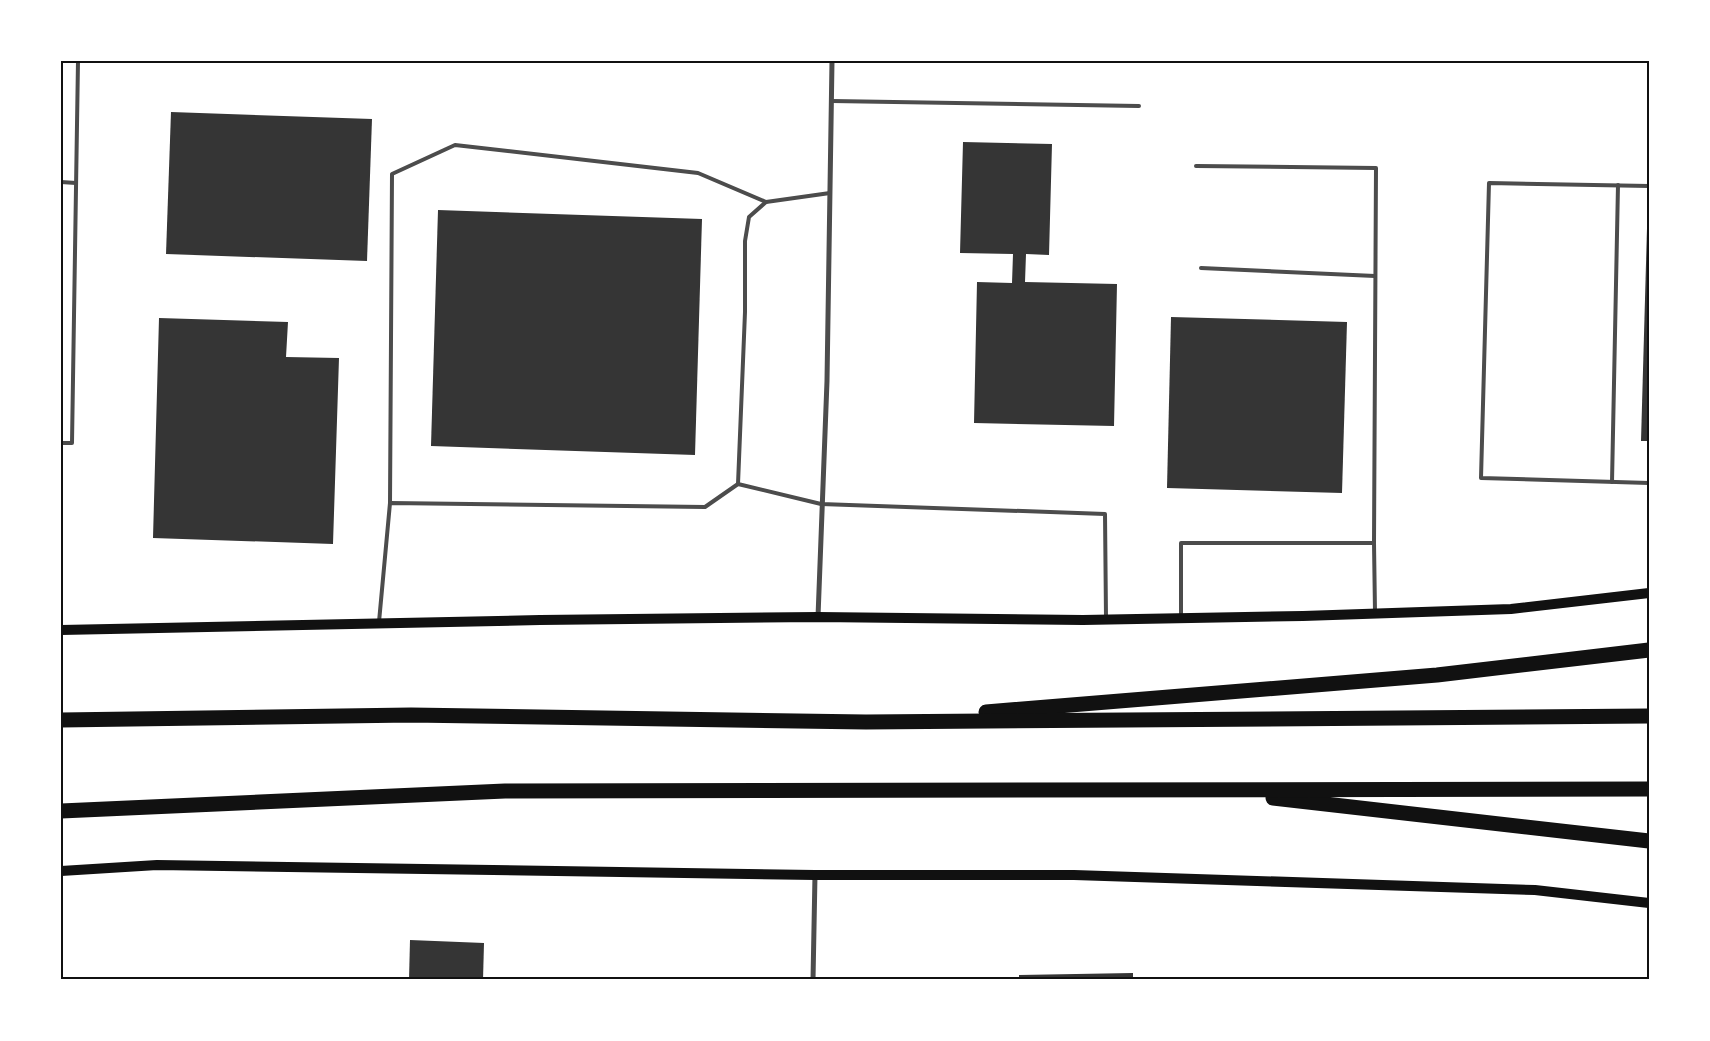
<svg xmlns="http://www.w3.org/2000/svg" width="1710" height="1041" font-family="'DM Sans',sans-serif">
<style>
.building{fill:#353535}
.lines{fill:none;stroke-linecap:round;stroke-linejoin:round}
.service{stroke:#4c4c4c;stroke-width:4}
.minor{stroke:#4c4c4c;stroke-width:5}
.secondary{stroke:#111;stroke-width:10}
.motorway{stroke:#111;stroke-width:15}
.neatline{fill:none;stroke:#111;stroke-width:2}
</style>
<rect width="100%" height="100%" fill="#fff"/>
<g class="building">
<polygon points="171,112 372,119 367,261 166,254"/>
<polygon points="963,142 1052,144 1049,255 1026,254 1025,282 1117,284 1114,426 974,423 977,282 1012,283 1013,254 960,253"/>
<polygon points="438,210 702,219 695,455 431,446"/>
<polygon points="1647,228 1649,228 1649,441 1641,441"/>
<polygon points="1171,317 1347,322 1342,493 1167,488"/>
<polygon points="159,318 288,322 286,357 339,358 333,544 153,538"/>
<polygon points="410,940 484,943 483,980 409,980"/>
<polygon points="1133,973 1133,980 1019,980 1019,975"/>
</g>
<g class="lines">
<g class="service">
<polyline points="832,101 1139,106"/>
<polyline points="1196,166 1376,168 1374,543"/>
<polyline points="61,182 76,183"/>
<polyline points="1649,186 1489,183 1481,478 1649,483"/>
<polyline points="830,193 766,202 749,217 745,241 745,312 738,484 821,504 1105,514 1106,618"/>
<polyline points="1201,268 1375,276"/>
<polyline points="61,443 72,443 78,61"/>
<polyline points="1612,482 1618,185"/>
<polyline points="390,503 392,174 455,145 698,173 766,202"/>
<polyline points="1181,618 1181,543 1374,543 1375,612"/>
<polyline points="379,622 390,503 705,507 738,484"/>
</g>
<g class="minor">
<polyline points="818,617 827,381 832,61"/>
<polyline points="813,980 815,875"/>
</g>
<g class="secondary">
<polyline points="61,630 540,620 818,617 1083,620 1303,616 1511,609 1649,593"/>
<polyline points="61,871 157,865 815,875 1074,875 1535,890 1649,903"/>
</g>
<g class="motorway">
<polyline points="986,712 1437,675 1649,650"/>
<polyline points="61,720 411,715 866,722 1649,716"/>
<polyline points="1273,798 1649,841"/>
<polyline points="61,811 505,791 1649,789"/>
</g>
</g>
<rect width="1710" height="1041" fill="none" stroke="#ffffff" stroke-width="125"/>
<rect x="62" y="62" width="1586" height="916" class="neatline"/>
</svg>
